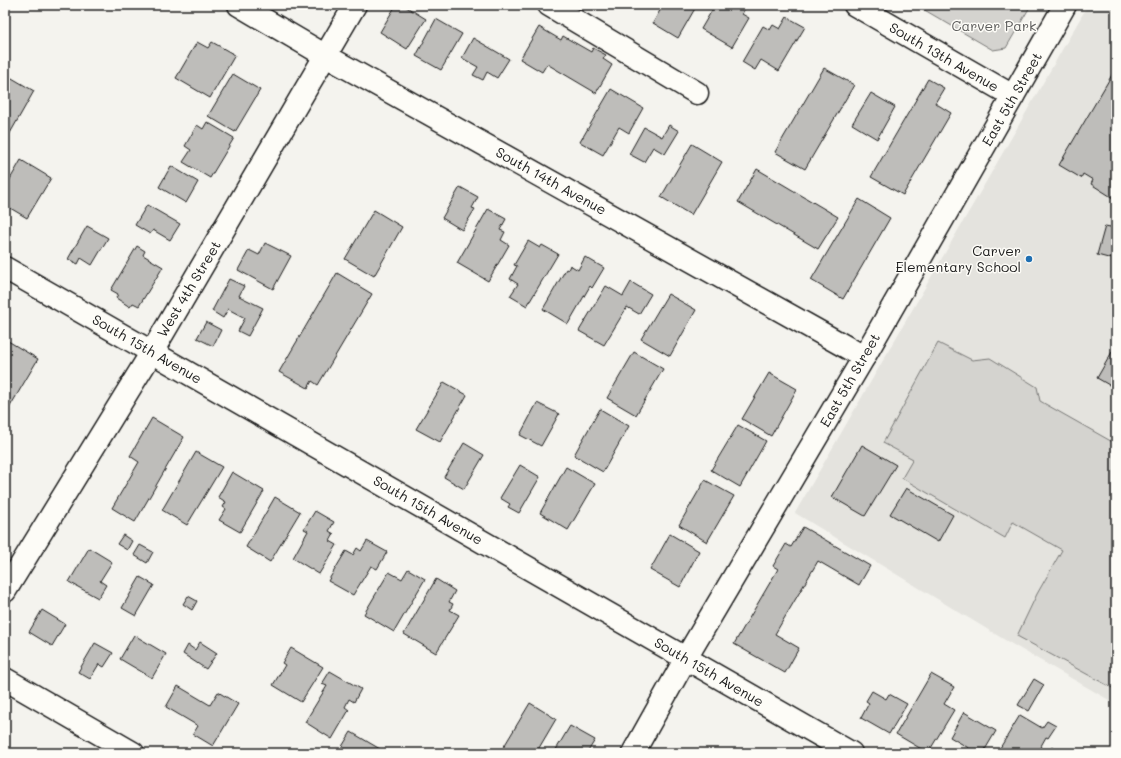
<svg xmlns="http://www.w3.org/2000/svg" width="1121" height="758" font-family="Mali,sans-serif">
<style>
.built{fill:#e4e3de}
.green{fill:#d4d3cf;stroke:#787876}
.building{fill:#bebdba;stroke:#1c1c1c}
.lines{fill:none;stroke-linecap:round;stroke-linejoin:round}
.minor-casing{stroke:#1c1c1c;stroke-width:25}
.minor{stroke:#fdfcf7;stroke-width:22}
.poi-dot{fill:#1f6fb2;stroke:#fdfcf7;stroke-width:1.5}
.labels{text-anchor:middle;stroke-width:3;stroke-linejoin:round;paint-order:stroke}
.park-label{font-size:14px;fill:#5c5c5b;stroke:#fdfcf7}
.street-label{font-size:14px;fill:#1c1c1c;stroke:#fdfcf7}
.poi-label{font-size:14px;fill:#1c1c1c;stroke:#fdfcf7;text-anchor:end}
</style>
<rect width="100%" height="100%" fill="#f4f3ee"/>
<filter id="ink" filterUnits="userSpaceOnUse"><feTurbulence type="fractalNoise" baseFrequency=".025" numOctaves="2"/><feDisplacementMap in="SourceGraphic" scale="8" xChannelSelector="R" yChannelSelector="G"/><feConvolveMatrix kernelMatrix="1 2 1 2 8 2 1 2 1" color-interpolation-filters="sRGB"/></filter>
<g filter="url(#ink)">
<polygon class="built" points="1088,5 1116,5 1116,704 1005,640 795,513"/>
<g class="green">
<polygon points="916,5 1031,5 1006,48 993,50"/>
<polygon points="938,343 972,360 990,358 1037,387 1040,401 1116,444 1116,690 1017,636 1037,594 1062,550 1013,522 1005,538 902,478 913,459 883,443"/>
</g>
<g class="building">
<polygon points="396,5 403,5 426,19 407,49 380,32"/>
<polygon points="663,5 697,5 678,38 653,23"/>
<polygon points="715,5 740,5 745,8 742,14 749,18 732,47 701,29"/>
<polygon points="787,17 805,27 779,71 761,60 755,70 742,62 763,26 770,30 773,25 780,29"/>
<polygon points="436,19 462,34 441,70 416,56"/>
<polygon points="539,27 561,40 563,36 591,52 593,48 606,55 603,59 612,65 596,93 547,64 542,72 520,59"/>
<polygon points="473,38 509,59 497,78 487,72 483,80 473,75 478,67 462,58"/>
<polygon points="197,42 208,48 212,42 235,55 210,98 176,78"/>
<polygon points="824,68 854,85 805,169 775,152"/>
<polygon points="1116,68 1116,193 1113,198 1091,184 1093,180 1083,174 1081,178 1059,165"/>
<polygon points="5,74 34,91 5,142"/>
<polygon points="233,74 260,90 235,132 208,116"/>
<polygon points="928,79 944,88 935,103 951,113 903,195 871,177"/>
<polygon points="611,89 643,108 629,133 619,127 603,155 580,142"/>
<polygon points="871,93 895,107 877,139 852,124"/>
<polygon points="207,122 234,138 210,178 183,162 191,150 185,146 197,125 203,129"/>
<polygon points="669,125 679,131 665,154 653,147 644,162 629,154 644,127 662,137"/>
<polygon points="692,144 722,162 691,215 661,197"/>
<polygon points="21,160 51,178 27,218 5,205 5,188"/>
<polygon points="171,166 198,182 186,203 159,187"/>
<polygon points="757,169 838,217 818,249 738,202"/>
<polygon points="460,187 478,197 472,208 475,209 462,230 442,218"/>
<polygon points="859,199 890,218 843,299 811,280"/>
<polygon points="147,205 180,224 170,240 153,230 150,234 135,225"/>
<polygon points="488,209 506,219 500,230 505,232 501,240 509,245 488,281 457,263"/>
<polygon points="374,210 402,227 374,276 345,259"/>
<polygon points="87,226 108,238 92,265 81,258 78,264 68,259"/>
<polygon points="1105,226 1116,228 1116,260 1097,255"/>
<polygon points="528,241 540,248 542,245 558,254 527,306 510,296 518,284 510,279 517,266 514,265"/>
<polygon points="265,243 291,256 273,289 238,270 249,250 259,255"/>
<polygon points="137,246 145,251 143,255 163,267 139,306 133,303 130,307 116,298 118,294 111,290"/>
<polygon points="585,257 604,268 592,288 590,286 568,324 543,309 566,269 568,270 570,265 578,270"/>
<polygon points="337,273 372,294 318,385 312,381 308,388 279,372"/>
<polygon points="229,279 244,286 239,296 263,308 248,336 238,331 245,318 228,309 223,318 212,311"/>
<polygon points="631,282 651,294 639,314 627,307 604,345 579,331 606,286 623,296"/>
<polygon points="668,294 696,310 670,356 641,339"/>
<polygon points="206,322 221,330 213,346 197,338"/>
<polygon points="8,341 38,359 5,415 5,347"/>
<polygon points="1116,345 1116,389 1097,378"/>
<polygon points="634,352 663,369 636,415 607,398"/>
<polygon points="769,373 797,389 771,436 742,419"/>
<polygon points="444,382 467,395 440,442 416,429"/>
<polygon points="537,403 559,414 541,446 520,435"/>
<polygon points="600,409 629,426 603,472 574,455"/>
<polygon points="152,418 184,437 135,522 112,508 139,462 130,456"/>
<polygon points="738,425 766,441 740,487 711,470"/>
<polygon points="464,443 484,455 464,489 444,477"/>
<polygon points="862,445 896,465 865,516 832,497"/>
<polygon points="196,452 222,467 187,525 162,510"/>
<polygon points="520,465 540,477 519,513 508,507 510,504 500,498"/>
<polygon points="566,467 595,484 568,530 540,513"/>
<polygon points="232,472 264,491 240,532 219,520 226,509 223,507 226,502 218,497"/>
<polygon points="705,480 734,496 707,542 679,525"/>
<polygon points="906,488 953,515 938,542 890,514"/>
<polygon points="275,497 300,512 270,562 246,547"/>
<polygon points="315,511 334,522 329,531 334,534 330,541 337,545 319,574 293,558 308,531 304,529"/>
<polygon points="803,527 870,566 859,585 818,561 775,634 799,648 785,673 734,644 778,569 773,566 786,544 791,547"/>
<polygon points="670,534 699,551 680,587 650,570"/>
<polygon points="123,535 132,541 127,550 117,544"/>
<polygon points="367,541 387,552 377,569 371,566 353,595 328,581 346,551 353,555 357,548 361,551"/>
<polygon points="140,545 153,552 147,563 134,555"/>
<polygon points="89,548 112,562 100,581 106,585 98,598 69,582"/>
<polygon points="408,569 425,579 394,632 364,614 389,572 402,579"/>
<polygon points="140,577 154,585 136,616 122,608"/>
<polygon points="436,579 455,591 449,602 453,604 450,610 459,615 436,653 404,634"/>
<polygon points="188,596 197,601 192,610 183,604"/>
<polygon points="42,610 65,624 52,646 29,632"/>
<polygon points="134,635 166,654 152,678 120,659"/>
<polygon points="200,642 217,653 206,669 183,654 188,645 195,650"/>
<polygon points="95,643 113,653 104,667 99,664 90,679 78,672"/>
<polygon points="291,648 323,667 301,702 273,685 285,665 282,663"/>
<polygon points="330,671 361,689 354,702 349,699 345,707 349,710 332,739 305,722 327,686 322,684"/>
<polygon points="931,674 954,687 944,704 954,710 928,753 896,734"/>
<polygon points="1034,679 1044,685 1029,711 1018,705"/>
<polygon points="178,686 210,705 218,692 238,704 213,746 193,734 198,726 166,707"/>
<polygon points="872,691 886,699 889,694 907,704 889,734 861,718 869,703 866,701"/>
<polygon points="530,703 556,719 536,753 511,753 503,748"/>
<polygon points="964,712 996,731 983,753 977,753 950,737"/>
<polygon points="1020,715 1042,728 1047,721 1056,726 1048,738 1046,737 1037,753 997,753"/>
<polygon points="570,726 595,740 587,753 554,753"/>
<polygon points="351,732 380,749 377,753 338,753"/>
<polygon points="1052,747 1062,753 1049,753"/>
</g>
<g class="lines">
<g class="minor-casing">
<g id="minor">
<polyline points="239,5 326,56 864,357"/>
<polyline points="549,5 697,93"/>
<polyline points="855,5 1013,96"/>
<polyline points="5,268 851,753"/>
<polyline points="5,591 152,352 355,5"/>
<polyline points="5,679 133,753"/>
<polyline points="633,753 686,658 864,357 1065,5"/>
</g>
</g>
<use href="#minor" class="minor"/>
</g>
</g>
<circle class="poi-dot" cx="1029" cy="259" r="4"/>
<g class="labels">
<g class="park-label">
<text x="994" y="31">Carver Park</text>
</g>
<g class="street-label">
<text transform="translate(944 57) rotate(30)" y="5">South 13th Avenue</text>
<text transform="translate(1012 99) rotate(-60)" y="5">East 5th Street</text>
<text transform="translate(551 181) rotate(29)" y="5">South 14th Avenue</text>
<text transform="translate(189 289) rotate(-59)" y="5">West 4th Street</text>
<text transform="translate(147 349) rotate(30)" y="5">South 15th Avenue</text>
<text transform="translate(850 380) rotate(-60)" y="5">East 5th Street</text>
<text transform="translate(428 510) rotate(30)" y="5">South 15th Avenue</text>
<text transform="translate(709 672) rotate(30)" y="5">South 15th Avenue</text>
</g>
<g class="poi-label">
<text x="1021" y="256">Carver<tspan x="1021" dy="16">Elementary School</tspan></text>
</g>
</g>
<rect width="1121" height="758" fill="none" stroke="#fdfcf7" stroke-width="20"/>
<rect x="10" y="10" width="1101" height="738" fill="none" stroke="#1c1c1c" stroke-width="1.5" filter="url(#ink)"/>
</svg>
